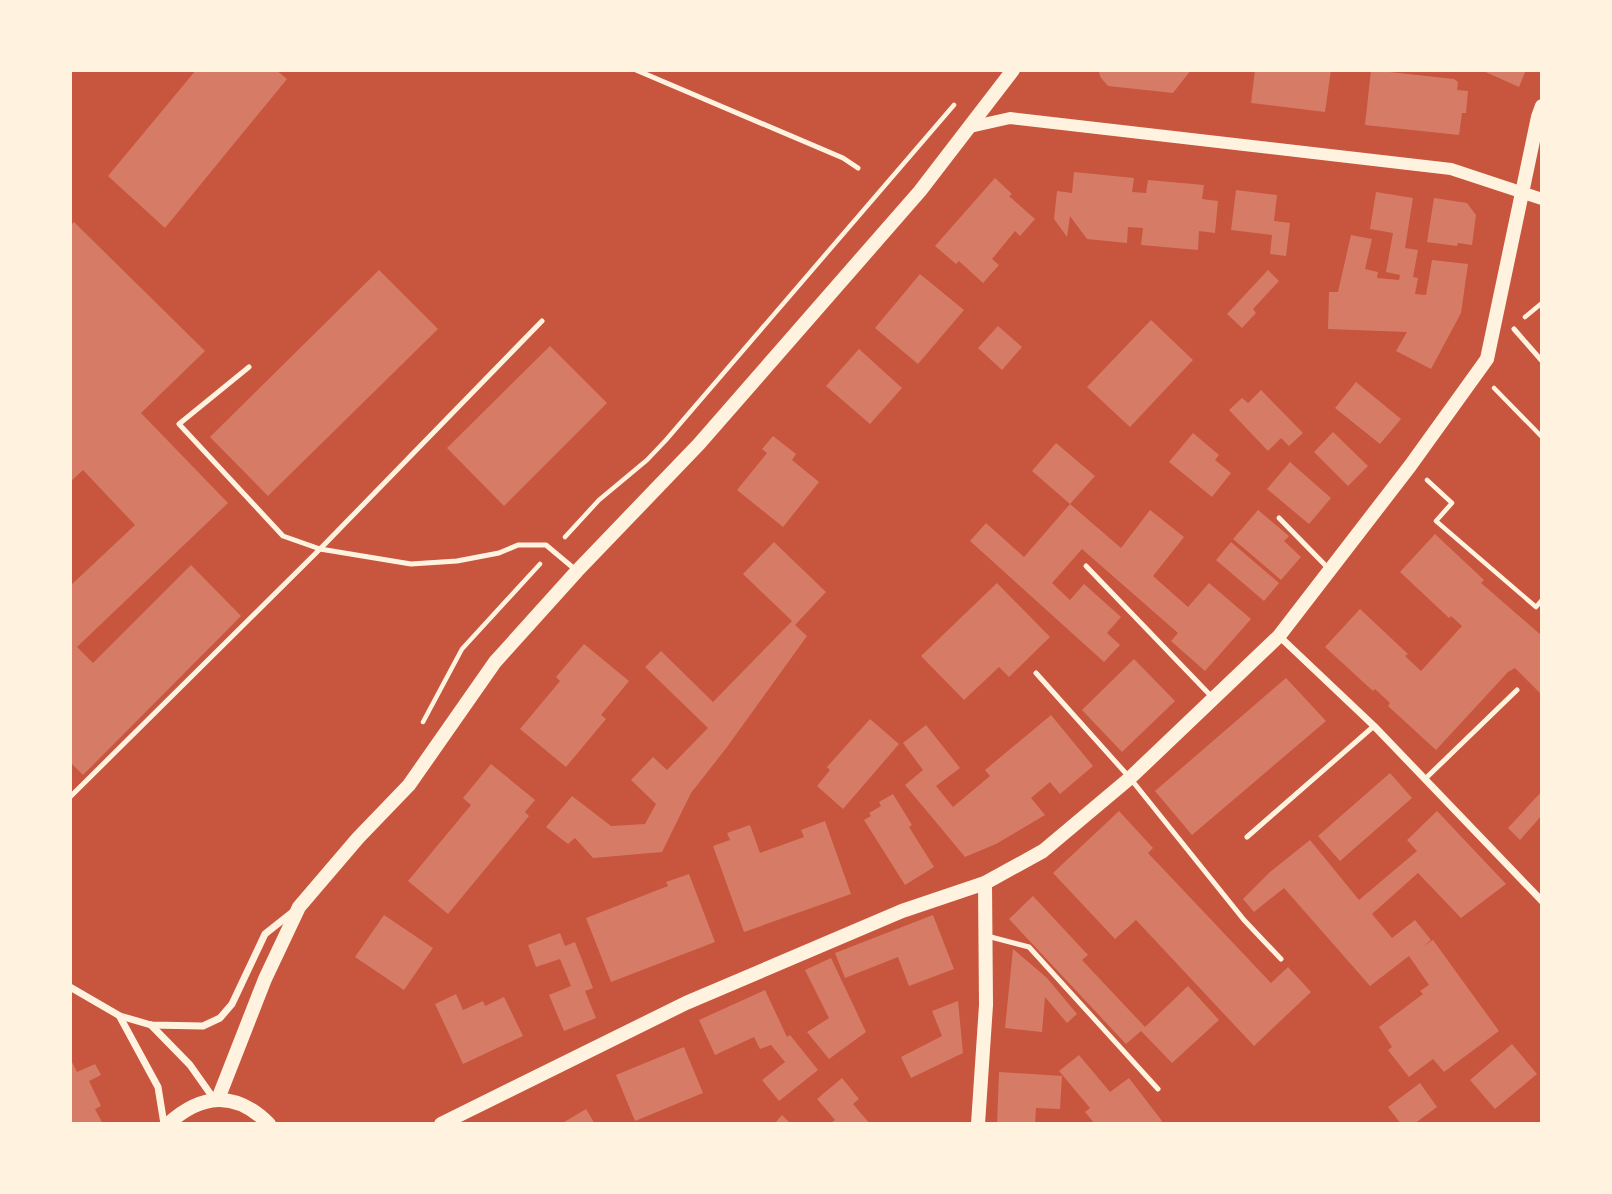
<svg xmlns="http://www.w3.org/2000/svg" width="1612" height="1194" font-family="Poppins,sans-serif">
<style>
.building{fill:#d67c66}
.lines{fill:none;stroke-linecap:round;stroke-linejoin:round}
.path{stroke:#fff3e0;stroke-width:4.5}
.service{stroke:#fff3e0;stroke-width:5}
.minor{stroke:#fff3e0;stroke-width:7}
.tertiary{stroke:#fff3e0;stroke-width:12}
.secondary{stroke:#fff3e0;stroke-width:14}
</style>
<rect width="100%" height="100%" fill="#c8553d"/>
<g class="building">
<polygon points="196,70 276,70 287,79 165,228 108,176"/>
<polygon points="1098,70 1191,70 1173,93 1108,86 1101,78"/>
<polygon points="1255,70 1331,70 1325,112 1251,103"/>
<polygon points="1371,70 1454,79 1458,82 1457,90 1468,91 1466,113 1462,113 1459,135 1365,125"/>
<polygon points="1481,70 1526,70 1519,87"/>
<polygon points="1074,172 1134,178 1132,192 1146,193 1148,180 1204,185 1202,199 1218,201 1215,233 1199,231 1198,250 1141,245 1143,228 1128,227 1127,243 1087,239 1070,216 1067,237 1054,219 1057,191 1072,193"/>
<polygon points="995,178 1012,194 1009,196 1035,219 1020,236 1015,231 992,259 999,265 983,283 959,261 956,264 935,246"/>
<polygon points="1236,190 1277,195 1274,221 1290,223 1286,256 1270,254 1272,235 1231,230"/>
<polygon points="1376,192 1413,198 1405,248 1418,250 1413,277 1418,278 1415,294 1426,295 1432,260 1468,264 1461,313 1431,369 1396,351 1407,332 1328,329 1329,292 1338,292 1351,235 1372,239 1365,269 1378,272 1377,278 1399,280 1400,275 1386,272 1393,233 1370,229"/>
<polygon points="1434,198 1467,203 1476,215 1472,245 1458,243 1457,246 1427,242"/>
<polygon points="74,222 205,351 141,413 228,503 77,647 93,663 191,565 241,616 83,775 70,762 70,586 135,525 83,470 70,482 70,226"/>
<polygon points="379,270 438,329 268,496 210,437"/>
<polygon points="1268,270 1279,281 1253,309 1256,313 1242,328 1227,314"/>
<polygon points="920,274 964,310 918,364 875,328"/>
<polygon points="1151,320 1193,360 1130,427 1087,387"/>
<polygon points="998,326 1022,347 1002,370 978,348"/>
<polygon points="550,346 607,403 504,506 447,448"/>
<polygon points="859,349 902,388 870,424 826,386"/>
<polygon points="1356,382 1401,419 1380,444 1335,408"/>
<polygon points="1261,390 1303,433 1289,446 1281,438 1268,451 1229,410 1242,398 1248,403"/>
<polygon points="1333,432 1368,466 1348,486 1314,452"/>
<polygon points="1193,433 1219,455 1215,460 1231,473 1212,497 1169,462"/>
<polygon points="773,436 796,454 792,460 819,482 783,527 737,490 767,453 762,449"/>
<polygon points="1056,443 1095,476 1070,504 1032,471"/>
<polygon points="1290,462 1331,498 1309,524 1267,489"/>
<polygon points="1070,504 1121,548 1150,510 1184,537 1153,576 1188,607 1209,583 1251,619 1205,671 1171,641 1178,633 1082,549 1052,583 1070,600 1084,584 1121,617 1107,633 1120,645 1104,662 970,541 986,523 1024,557"/>
<polygon points="1258,510 1289,536 1284,541 1301,557 1281,580 1233,539"/>
<polygon points="1435,534 1484,580 1481,583 1542,636 1542,695 1515,668 1508,672 1436,750 1388,706 1390,703 1375,689 1373,691 1325,647 1360,609 1408,654 1405,656 1421,671 1462,626 1451,616 1449,618 1400,572"/>
<polygon points="774,542 826,592 795,625 807,636 727,747 691,793 662,852 593,858 575,838 568,844 546,827 572,796 611,826 645,824 656,804 631,780 653,757 667,770 708,728 645,667 661,651 713,702 792,621 743,574"/>
<polygon points="1231,542 1279,583 1264,601 1216,560"/>
<polygon points="997,583 1050,637 1009,677 999,667 964,700 921,656"/>
<polygon points="584,644 629,681 601,715 606,719 566,767 520,729 560,681 556,677"/>
<polygon points="1134,659 1175,701 1122,752 1082,710"/>
<polygon points="1286,678 1326,721 1192,835 1155,791"/>
<polygon points="1051,715 1093,766 1060,794 1050,782 1031,798 1045,815 996,844 965,857 905,785 923,770 903,743 926,725 960,768 936,786 953,807 990,776 985,770"/>
<polygon points="870,719 899,744 843,809 817,786 830,770 827,767"/>
<polygon points="491,764 535,800 525,812 529,816 448,914 408,881 471,805 463,798"/>
<polygon points="1390,773 1412,798 1340,861 1318,836"/>
<polygon points="1542,791 1542,815 1520,840 1508,828"/>
<polygon points="893,794 912,825 909,827 934,867 905,885 864,820 871,816 869,813 881,806 879,802"/>
<polygon points="1119,811 1153,848 1148,853 1271,983 1288,967 1311,992 1254,1046 1136,920 1115,939 1053,873"/>
<polygon points="1437,811 1506,884 1461,918 1418,873 1372,914 1392,938 1415,920 1431,940 1424,946 1433,940 1499,1031 1444,1072 1433,1059 1409,1077 1388,1050 1392,1047 1379,1027 1423,994 1420,991 1429,985 1409,956 1370,986 1284,888 1254,912 1243,899 1270,872 1310,840 1359,900 1417,851 1407,840"/>
<polygon points="825,821 851,894 744,932 713,846 730,840 727,833 750,825 760,853 804,837 801,830"/>
<polygon points="689,874 715,942 611,982 586,918 668,886 666,882"/>
<polygon points="1033,896 1088,955 1082,960 1145,1027 1188,986 1219,1020 1172,1063 1141,1031 1126,1044 1009,919"/>
<polygon points="384,915 433,948 404,990 355,957"/>
<polygon points="933,915 954,969 909,986 898,957 845,978 835,953"/>
<polygon points="560,933 565,946 575,942 593,988 585,991 596,1018 564,1031 549,995 571,986 560,959 536,967 528,945"/>
<polygon points="1013,949 1047,978 1077,1014 1067,1023 1045,997 1042,1032 1005,1028"/>
<polygon points="831,958 866,1032 829,1059 807,1032 829,1018 805,970"/>
<polygon points="765,990 787,1037 790,1035 818,1070 779,1101 762,1080 785,1062 771,1045 760,1049 754,1037 715,1055 699,1020"/>
<polygon points="456,994 463,1010 483,1001 485,1006 504,997 523,1036 463,1064 435,1004"/>
<polygon points="958,1001 963,1053 911,1078 901,1057 942,1036 932,1011"/>
<polygon points="1512,1044 1537,1074 1495,1109 1470,1080"/>
<polygon points="684,1047 703,1093 635,1121 616,1075"/>
<polygon points="1079,1055 1110,1092 1129,1078 1162,1121 1158,1124 1095,1124 1085,1112 1090,1108 1059,1071"/>
<polygon points="70,1058 77,1072 95,1064 101,1075 89,1081 101,1106 95,1109 103,1124 70,1124"/>
<polygon points="999,1072 1062,1076 1060,1109 1036,1108 1035,1124 997,1124"/>
<polygon points="842,1078 859,1099 853,1104 870,1124 829,1124 835,1120 817,1099"/>
<polygon points="1420,1083 1437,1107 1414,1124 1401,1124 1388,1107"/>
<polygon points="586,1109 595,1124 561,1124"/>
<polygon points="782,1115 791,1124 774,1124"/>
</g>
<g class="lines">
<g class="path">
<polyline points="1525,317 1542,303"/>
<polyline points="1494,388 1542,437"/>
<polyline points="1427,480 1452,503 1436,521 1536,607 1542,600"/>
<polyline points="565,537 599,500 647,460 666,440 954,105"/>
<polyline points="423,722 462,649 540,564"/>
</g>
<g class="service">
<polyline points="636,70 843,158 858,168"/>
<polyline points="1514,329 1542,361"/>
<polyline points="249,367 179,424 283,536 320,549 411,564 457,561 499,553 518,545 546,545 577,571"/>
<polyline points="1279,518 1328,568"/>
<polyline points="1086,566 1212,697"/>
<polyline points="1036,673 1130,778 1244,920 1281,959"/>
<polyline points="1425,779 1517,690"/>
<polyline points="70,797 320,549 542,321"/>
<polyline points="1247,837 1374,726"/>
<polyline points="987,936 1029,947 1158,1089"/>
</g>
<g class="minor">
<polyline points="1279,636 1374,726 1542,901"/>
<polyline points="70,987 120,1016 151,1025 203,1026 220,1018 232,1004 265,934 294,911"/>
<polyline points="120,1017 158,1087 164,1124"/>
<polyline points="151,1025 190,1065 214,1099"/>
</g>
<polyline class="tertiary" points="970,127 1010,118 1451,169 1542,199"/>
<g class="secondary">
<polyline points="218,1099 265,979 299,907 358,838 409,785 495,662 577,571 699,444 920,191 1013,70"/>
<path d="M168 1124C201 1094 235 1090 269 1124"/>
<polyline points="441,1124 686,1003 902,911 985,883 1043,851 1130,778 1279,636 1410,466 1487,359 1538,117 1542,106"/>
<polyline points="978,1124 986,1005 985,883"/>
</g>
</g>
<rect width="1612" height="1194" fill="none" stroke="#fff3e0" stroke-width="144"/>
</svg>
